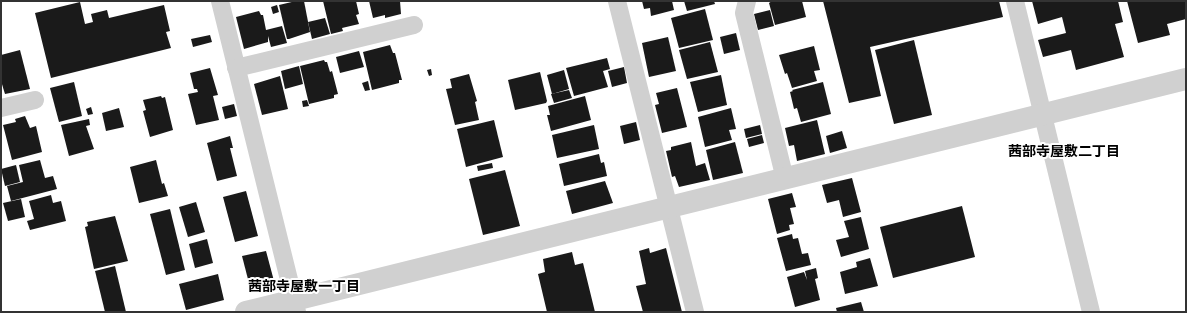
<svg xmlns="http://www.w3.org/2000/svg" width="1187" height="313" font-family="Poppins,'Noto Sans JP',sans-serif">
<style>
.building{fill:#1a1a1a}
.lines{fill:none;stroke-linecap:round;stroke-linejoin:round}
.minor{stroke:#d0d0d0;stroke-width:18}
.tertiary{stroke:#d0d0d0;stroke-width:22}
.labels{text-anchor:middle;stroke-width:4;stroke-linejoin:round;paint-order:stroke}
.neighbourhood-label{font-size:14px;font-weight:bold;fill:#000;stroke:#fff}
</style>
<rect width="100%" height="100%" fill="#fff"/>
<g class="building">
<polygon points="296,1 304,1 310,32 289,39 287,39 279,5"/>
<polygon points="323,1 356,1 359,14 356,15 359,24 342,28 343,31 331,34"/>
<polygon points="369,1 400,1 401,14 385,18 385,15 373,18"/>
<polygon points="642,1 672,1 674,10 651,16 650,8 644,9"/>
<polygon points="684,1 714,1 715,4 687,11"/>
<polygon points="772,1 802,1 806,17 775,25 769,3"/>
<polygon points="823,1 999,1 1003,17 870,47 881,96 849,103"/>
<polygon points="1032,1 1118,1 1123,22 1115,24 1124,57 1076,70 1071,50 1043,57 1038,40 1066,33 1062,17 1038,24"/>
<polygon points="1127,1 1186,1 1186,19 1167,24 1170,35 1138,43"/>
<polygon points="80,2 85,24 93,22 91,14 107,10 109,18 164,5 170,31 166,32 171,48 51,78 35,13"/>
<polygon points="277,5 279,12 273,14 271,7"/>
<polygon points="705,9 713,40 679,48 671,18"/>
<polygon points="770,10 774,26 758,30 754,14"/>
<polygon points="259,11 261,15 263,15 266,30 282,26 287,43 271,47 268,36 268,42 244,49 236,17"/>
<polygon points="325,18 330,34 312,39 308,22"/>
<polygon points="736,33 740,50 724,54 720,37"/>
<polygon points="210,35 212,42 193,47 191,39"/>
<polygon points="668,37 676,71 649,77 642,43"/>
<polygon points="914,40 932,115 894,124 875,50"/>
<polygon points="710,42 718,72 687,79 679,50"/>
<polygon points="390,45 393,53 395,53 402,80 399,80 399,83 372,90 363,52"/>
<polygon points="814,46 820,70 814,71 817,81 792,88 787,73 785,74 779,55"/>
<polygon points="20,50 30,89 5,94 1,81 1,55"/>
<polygon points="359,51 364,67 340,73 336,57"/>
<polygon points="607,58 610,69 603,71 608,87 574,96 566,68"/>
<polygon points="324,60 325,62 327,62 330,72 332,71 338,94 334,95 334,98 309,104 300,66"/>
<polygon points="299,66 303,84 285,89 281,71"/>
<polygon points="624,67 627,83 612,87 608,71"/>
<polygon points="210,68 218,95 213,96 219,120 196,125 188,94 198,92 197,89 194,89 190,73"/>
<polygon points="431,69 432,75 429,76 427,70"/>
<polygon points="564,70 569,89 552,94 547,75"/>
<polygon points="540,72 547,101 546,103 515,110 508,80"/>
<polygon points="469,74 477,101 475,102 479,120 455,125 446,89 452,88 450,79"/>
<polygon points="721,75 727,105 698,112 690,82"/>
<polygon points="280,76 288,109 262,115 254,84"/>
<polygon points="368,81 370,90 365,91 362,83"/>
<polygon points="74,82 82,116 59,122 50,88"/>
<polygon points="823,82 831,114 801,122 797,108 794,109 790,92 793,91 792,90"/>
<polygon points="677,88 687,127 662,133 655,105 659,104 656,93"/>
<polygon points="569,90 572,98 554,103 551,94"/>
<polygon points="161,96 162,98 165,97 173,130 150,137 143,111 146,110 143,100"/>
<polygon points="585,96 591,120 551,131 547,115 550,115 548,106"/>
<polygon points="307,100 309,106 303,107 302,101"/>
<polygon points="234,104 237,116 225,119 222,107"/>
<polygon points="91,107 93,114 88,115 86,109"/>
<polygon points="119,108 124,127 106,131 102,113"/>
<polygon points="731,108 736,129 729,130 732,140 705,147 698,117"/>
<polygon points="25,116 30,128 36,126 42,152 12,160 3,125 16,122 15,119"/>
<polygon points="89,119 90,125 86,126 94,149 69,156 61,125"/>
<polygon points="494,120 503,157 466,167 457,129"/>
<polygon points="817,120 825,154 797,161 794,145 789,146 785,128"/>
<polygon points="636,122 640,140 624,144 620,126"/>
<polygon points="594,125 599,149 557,158 552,135"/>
<polygon points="760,125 762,134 746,138 744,129"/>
<polygon points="842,131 847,148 830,153 826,136"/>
<polygon points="762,135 764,143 749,147 747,139"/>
<polygon points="230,136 233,148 230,148 237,176 217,181 207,143"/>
<polygon points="691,142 696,166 705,163 710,180 679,187 675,176 672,177 666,151 671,150 671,147"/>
<polygon points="735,142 743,173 713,180 706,150"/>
<polygon points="599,154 601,163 604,162 607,176 564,186 559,164"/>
<polygon points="40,160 45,178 53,176 57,189 11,201 7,186 23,182 19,165"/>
<polygon points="156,160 162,184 164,183 168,196 139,203 130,167"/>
<polygon points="492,163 493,168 478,171 477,166"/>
<polygon points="16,165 20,182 5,186 1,169"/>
<polygon points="505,170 520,226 483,235 469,179"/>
<polygon points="852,178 861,212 843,217 839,200 827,203 822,185"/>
<polygon points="605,181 613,203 572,214 566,191"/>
<polygon points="246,191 258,236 235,242 223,197"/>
<polygon points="792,193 796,207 790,208 794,224 789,225 790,230 777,234 768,199"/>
<polygon points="51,195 53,203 61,201 66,221 30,230 27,221 34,219 29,201"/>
<polygon points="21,199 25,217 8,221 3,203"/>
<polygon points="196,202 205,232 188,237 179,207"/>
<polygon points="962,206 975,257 893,278 880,227"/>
<polygon points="170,209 185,270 166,275 150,214"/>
<polygon points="115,216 128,261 94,269 85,227 88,226 87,222"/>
<polygon points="861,217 869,249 841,257 836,240 849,237 844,221"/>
<polygon points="792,234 793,239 798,238 802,254 808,253 811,265 786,271 777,238"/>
<polygon points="207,239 213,263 195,268 189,244"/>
<polygon points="649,248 650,253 666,248 682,312 643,312 636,286 646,284 639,251"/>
<polygon points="266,251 274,281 250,287 242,256"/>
<polygon points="572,252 575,265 583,263 595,312 547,312 538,274 545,272 543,259"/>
<polygon points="870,258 878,286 845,294 840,272 857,267 856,262"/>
<polygon points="115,266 126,312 105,312 95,271"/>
<polygon points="816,268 818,278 815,279 820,300 795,307 787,277 804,272 807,280 805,271"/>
<polygon points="218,274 224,300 186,310 179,284"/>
<polygon points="861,302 864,312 837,312 836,308"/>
</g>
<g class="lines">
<g class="minor">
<polyline points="220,1 297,312"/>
<polyline points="617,1 695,312"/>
<polyline points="747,1 744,13 785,179"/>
<polyline points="1015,1 1091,312"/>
<polyline points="236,68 414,25"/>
<polyline points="1,108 35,100"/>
</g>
<polyline class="tertiary" points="246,312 1186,79"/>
</g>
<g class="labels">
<g class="neighbourhood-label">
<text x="1064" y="156">茜部寺屋敷二丁目</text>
<text x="304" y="291">茜部寺屋敷一丁目</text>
</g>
</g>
<rect width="1187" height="313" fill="none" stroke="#333333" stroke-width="4"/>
</svg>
